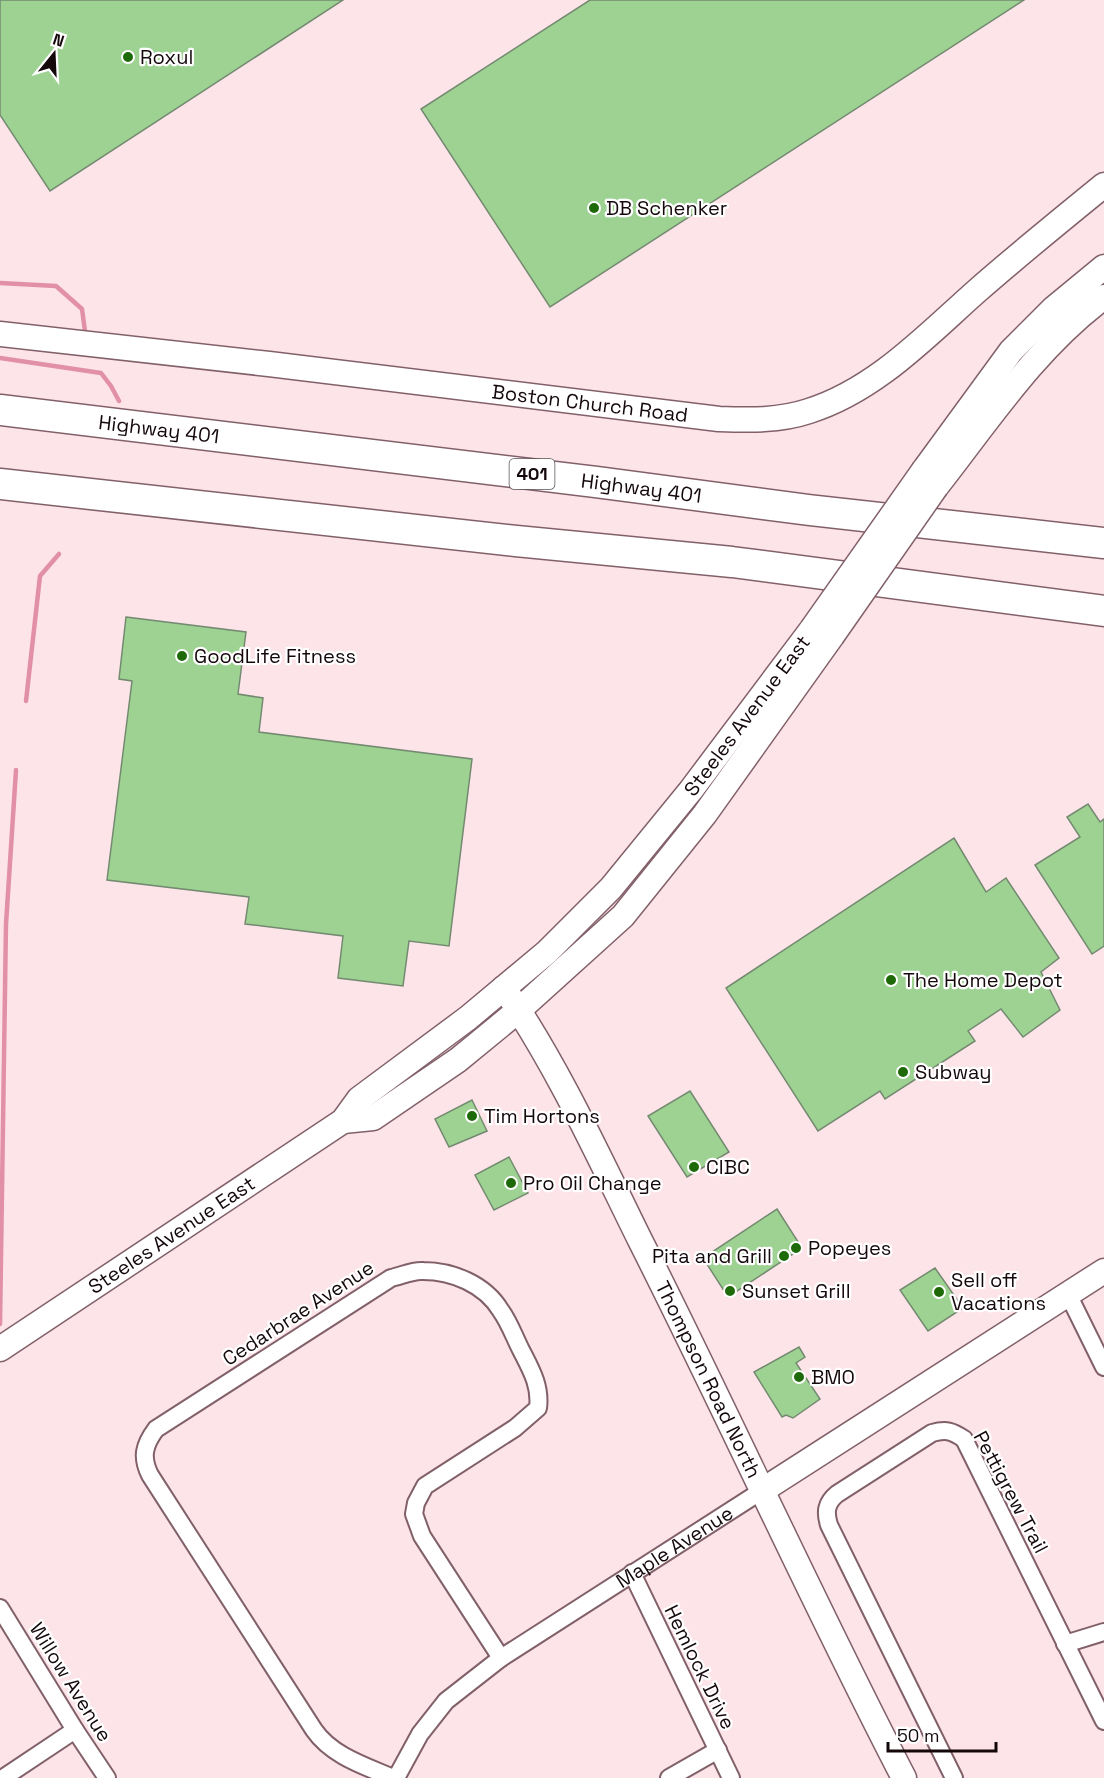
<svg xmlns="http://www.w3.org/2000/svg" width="1104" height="1778" font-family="'Space Grotesk',sans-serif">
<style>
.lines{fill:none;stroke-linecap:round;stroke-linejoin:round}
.stream{stroke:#e290a7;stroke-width:4.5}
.building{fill:#9ed293;stroke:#748a70;stroke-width:1.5}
.street-casing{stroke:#826069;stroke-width:20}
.secondary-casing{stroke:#826069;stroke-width:27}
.highway-casing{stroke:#826069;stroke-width:33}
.street{stroke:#fff;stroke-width:16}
.secondary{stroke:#fff;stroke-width:24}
.highway{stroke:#fff;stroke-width:30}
.secondary-bridge-casing{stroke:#826069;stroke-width:27;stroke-linecap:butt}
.secondary-bridge{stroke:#fff;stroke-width:24}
.poi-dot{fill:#1e6908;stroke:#fff;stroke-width:2}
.labels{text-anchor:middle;stroke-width:4.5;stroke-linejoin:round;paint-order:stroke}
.shield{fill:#fff;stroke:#5a5254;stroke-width:1.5}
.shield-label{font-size:18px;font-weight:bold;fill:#14080b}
.poi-label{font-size:20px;fill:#14080b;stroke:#fff;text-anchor:start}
.street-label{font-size:20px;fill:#14080b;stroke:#fff}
</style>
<rect width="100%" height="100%" fill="#fce4e9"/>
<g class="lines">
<g class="stream">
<polyline points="0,283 56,286 82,309 85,331"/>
<polyline points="0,358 101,373 111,386 119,401"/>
<polyline points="26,701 40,576 59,554"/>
<polyline points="0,1324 6,924 16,770"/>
</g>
</g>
<g class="building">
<polygon points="0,0 343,0 50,191 0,115"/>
<polygon points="590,0 1024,0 550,307 421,109"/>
<polygon points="126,617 246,632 238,694 263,698 259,732 472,759 449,946 409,941 403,986 338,978 343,936 245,924 249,897 107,880 132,681 119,679"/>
<polygon points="1088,804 1100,822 1104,819 1104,946 1092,954 1035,865 1080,837 1067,817"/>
<polygon points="954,838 986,892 1006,878 1059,958 1041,972 1060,1010 1023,1037 1001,1009 968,1031 975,1041 885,1099 880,1091 818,1131 726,988"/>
<polygon points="690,1091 729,1152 687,1177 648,1116"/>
<polygon points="472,1100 487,1131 449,1147 435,1119"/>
<polygon points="509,1157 528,1193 494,1210 475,1175"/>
<polygon points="777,1209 802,1248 728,1297 703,1258"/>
<polygon points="935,1268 963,1308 928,1331 900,1290"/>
<polygon points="799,1347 805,1357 796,1363 820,1399 793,1418 786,1415 782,1417 754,1372"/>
</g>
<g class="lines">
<g class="street-casing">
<g id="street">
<polyline points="1068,1294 1104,1367"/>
<polyline points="632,1573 731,1778"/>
<polyline points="0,1608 75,1730 107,1778"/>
<polyline points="1065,1644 1104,1632"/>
<polyline points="3,1778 75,1730"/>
<path d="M393 1778C365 1766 332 1756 314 1730L150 1475C141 1457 144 1445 156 1429L391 1278C401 1276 413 1270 423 1271 452 1271 485 1284 501 1311 509 1322 514 1336 520 1348 530 1368 541 1385 538 1408L515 1428 425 1486 416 1503 414 1514 422 1536 501 1658"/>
<path id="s1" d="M396 1778 420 1734 446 1701 501 1658 763 1490"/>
<polyline points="669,1778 718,1750"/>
<path d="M954 1778 829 1525C825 1512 826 1503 837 1494L932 1433C946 1429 952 1431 964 1439L1104 1721"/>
</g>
</g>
<g class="secondary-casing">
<g id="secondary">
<path id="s2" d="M0 334 269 364 719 419C749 420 779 421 809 411 876 390 927 335 978 290 1019 254 1061 220 1104 185"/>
<polyline points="924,470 1011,351 1053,309 1104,267"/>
<path d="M936 487C988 421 1035 348 1104 297"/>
<path id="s3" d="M504 988C558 1067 598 1155 640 1240 730 1418 812 1601 904 1778"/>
<polyline points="343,1121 373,1118 458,1060 519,1010 623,916 705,814 832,636"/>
<path id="s4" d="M0 1349 343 1121 359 1099 468 1018 547 952 611 888 691 790 812 629"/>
<polyline points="763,1490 1104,1271"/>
</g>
</g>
<g class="highway-casing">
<g id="highway">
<path id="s5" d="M0 410 596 482 809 510 1104 543"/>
<polyline points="0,484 516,541 732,562 1104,611"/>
</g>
</g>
<use href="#street" class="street"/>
<use href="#secondary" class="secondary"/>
<use href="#highway" class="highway"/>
<g class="secondary-bridge-casing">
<g id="secondary-bridge">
<polyline points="812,629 924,470"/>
<polyline points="832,636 936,487"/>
</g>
</g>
<use href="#secondary-bridge" class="secondary-bridge"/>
</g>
<g class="poi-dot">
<circle cx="128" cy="57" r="6"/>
<circle cx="594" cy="208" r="6"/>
<circle cx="182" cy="656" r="6"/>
<circle cx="891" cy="980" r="6"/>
<circle cx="903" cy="1072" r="6"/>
<circle cx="472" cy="1116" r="6"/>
<circle cx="694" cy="1167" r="6"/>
<circle cx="511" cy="1183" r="6"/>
<circle cx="796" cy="1248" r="6"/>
<circle cx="784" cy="1256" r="6"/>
<circle cx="730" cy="1291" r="6"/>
<circle cx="939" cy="1292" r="6"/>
<circle cx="799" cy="1377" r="6"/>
</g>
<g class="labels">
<rect class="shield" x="509.5" y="459" width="45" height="30" rx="4.5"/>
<g class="shield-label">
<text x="532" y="480">401</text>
</g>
<g class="poi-label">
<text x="140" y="64">Roxul</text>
<text x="606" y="215">DB Schenker</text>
<text x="194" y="663">GoodLife Fitness</text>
<text x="903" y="987">The Home Depot</text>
<text x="915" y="1079">Subway</text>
<text x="484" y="1123">Tim Hortons</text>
<text x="706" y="1174">CIBC</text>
<text x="523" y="1190">Pro Oil Change</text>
<text x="808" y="1255">Popeyes</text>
<text x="772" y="1263" text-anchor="end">Pita and Grill</text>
<text x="951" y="1287">Sell off<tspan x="951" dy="23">Vacations</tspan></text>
<text x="742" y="1298">Sunset Grill</text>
<text x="811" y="1384">BMO</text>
</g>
<g class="street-label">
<text dy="7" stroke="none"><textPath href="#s2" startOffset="594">Boston Church Road</textPath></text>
<text dy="7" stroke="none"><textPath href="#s5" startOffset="160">Highway 401</textPath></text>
<text dy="7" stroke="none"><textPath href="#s5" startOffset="646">Highway 401</textPath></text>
<text dy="7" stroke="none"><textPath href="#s4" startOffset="988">Steeles Avenue East</textPath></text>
<text dy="7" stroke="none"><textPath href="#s4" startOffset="206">Steeles Avenue East</textPath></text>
<text transform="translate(298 1313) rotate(-33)" y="7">Cedarbrae Avenue</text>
<text dy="7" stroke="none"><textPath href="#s3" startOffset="442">Thompson Road North</textPath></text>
<text transform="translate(1011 1492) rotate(62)" y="7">Pettigrew Trail</text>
<text dy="7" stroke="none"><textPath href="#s1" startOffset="368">Maple Avenue</textPath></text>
<text transform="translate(700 1667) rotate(64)" y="7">Hemlock Drive</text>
<text transform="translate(71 1682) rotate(58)" y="7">Willow Avenue</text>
</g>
</g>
<g transform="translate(54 54) rotate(18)" stroke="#ffffff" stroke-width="4.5" paint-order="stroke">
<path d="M0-4.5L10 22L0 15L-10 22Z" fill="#14080b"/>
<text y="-9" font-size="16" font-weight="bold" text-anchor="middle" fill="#14080b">N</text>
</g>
<path d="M888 1742v9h108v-9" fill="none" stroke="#14080b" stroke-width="3"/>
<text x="897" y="1742" font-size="18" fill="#14080b" stroke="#ffffff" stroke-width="4.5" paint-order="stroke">50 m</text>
</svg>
